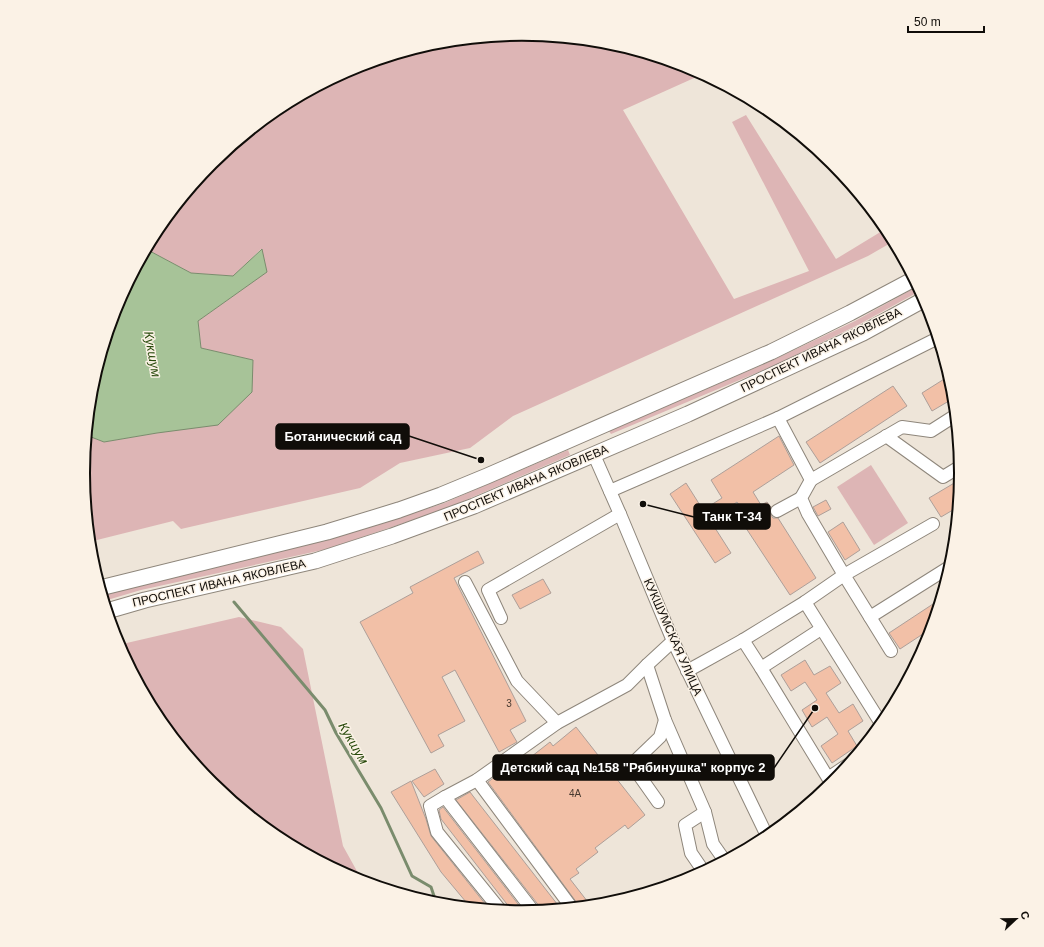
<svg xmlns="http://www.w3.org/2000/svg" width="1044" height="947" font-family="Arial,sans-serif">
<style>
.green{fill:#ddb5b5}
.water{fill:#a7c398;stroke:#7a8c6d}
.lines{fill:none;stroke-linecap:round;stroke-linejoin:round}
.stream{stroke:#7a8c6d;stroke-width:3}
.building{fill:#f2c0a7;stroke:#ad9f99}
.minor-casing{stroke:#8e867b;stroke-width:14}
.major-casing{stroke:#8e867b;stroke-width:17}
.minor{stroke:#fff;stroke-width:12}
.major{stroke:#fff;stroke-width:15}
.labels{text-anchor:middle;stroke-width:3;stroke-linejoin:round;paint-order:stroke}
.number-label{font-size:10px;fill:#483a30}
.street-label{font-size:12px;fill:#100d09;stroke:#fbf2e6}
.water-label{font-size:13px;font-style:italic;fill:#284a0c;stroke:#fbf2e6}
.rim{fill:none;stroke:#100d09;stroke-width:2}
.leader{fill:none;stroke:#100d09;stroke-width:1.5}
.callout-dot{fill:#100d09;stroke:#fbf2e6;stroke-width:1.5}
.callout{fill:#100d09;stroke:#100d09;stroke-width:1.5}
.callout-label{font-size:13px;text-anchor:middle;font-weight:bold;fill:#fff}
</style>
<rect width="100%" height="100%" fill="#eee5d9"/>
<g class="green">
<polygon points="522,34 608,42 690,68 703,74 623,110 734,299 809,271 732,122 746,115 836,259 887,228 894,241 868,256 513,416 470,448 400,463 360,488 181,529 173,521 89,542 83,473 86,435 104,442 157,433 253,360 201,348 198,321 266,272 261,249 233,276 191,273 146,249 157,229 211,163 278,108 354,67 436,42"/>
<polygon points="918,286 920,291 858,325 773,366 611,434 609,431 614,429 771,361 855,321"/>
<polygon points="568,450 570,455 445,509 327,549 141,590 104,601 102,596 140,585 327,540 442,504"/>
<polygon points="871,465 908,523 874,545 837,487"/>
<polygon points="239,617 281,627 303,649 343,846 363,882 354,879 278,839 211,784 156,717 118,645"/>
</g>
<polygon class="water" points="146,249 191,273 233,276 262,249 267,272 198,321 201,348 253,360 252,392 218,425 157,433 104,442 86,435 91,388 116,305"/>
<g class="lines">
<polyline class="stream" points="234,602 325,710 336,733 381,808 412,876 431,887 437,905"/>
</g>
<g class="building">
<polygon points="949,376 953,388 954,398 932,411 922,393"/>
<polygon points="893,386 907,406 820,463 806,442"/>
<polygon points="779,436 794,465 753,492 761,505 767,502 771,507 770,511 771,515 773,518 778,518 816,578 790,595 740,519 746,515 737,502 728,508 727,505 708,517 731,553 715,563 670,494 686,483 703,510 722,498 711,480"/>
<polygon points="961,479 958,507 941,517 929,498"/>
<polygon points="826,500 831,509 818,516 813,507"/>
<polygon points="843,522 860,550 845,560 828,532"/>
<polygon points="478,551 484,563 454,578 526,721 510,730 517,742 499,752 455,670 442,677 465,721 438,735 444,746 431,753 360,622 413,593 410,587"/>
<polygon points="543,579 551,593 520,609 512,595"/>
<polygon points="933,604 937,611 932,628 900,649 889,633"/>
<polygon points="805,660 814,675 830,666 841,683 826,693 839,713 853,704 863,721 848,731 857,746 832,763 821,746 838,734 827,717 812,727 802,710 817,700 805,682 791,691 781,675"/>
<polygon points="576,727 645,815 628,829 625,825 595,848 598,852 576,869 579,873 570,879 591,906 580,907 488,782 500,773 500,774 524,756 527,760 550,742 553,746"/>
<polygon points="435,769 444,784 424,797 412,781"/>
<polygon points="411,781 426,819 431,836 490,910 471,908 441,872 391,792"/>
<polygon points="470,792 473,796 561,909 541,911 540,907 456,800"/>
<polygon points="443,807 525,913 513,912 441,819 439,810"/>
</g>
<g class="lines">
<g class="minor-casing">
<g id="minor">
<polyline points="778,418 811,480 902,427 931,431 956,415"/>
<polyline points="886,436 943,477 961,466"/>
<polyline points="594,455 620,514 673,641 768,838"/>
<polyline points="811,480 801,498 808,514 844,575 891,651"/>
<polyline points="610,491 778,418 938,338"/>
<polyline points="777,511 801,498"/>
<polyline points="465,582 517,681 557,723"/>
<polyline points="805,602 882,725"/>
<polyline points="870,617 951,566"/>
<polyline points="501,618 488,590 620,514"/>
<polyline points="743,640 761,668 821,629"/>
<polyline points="647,665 665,720 705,812 713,844 725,861"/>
<polyline points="761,668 828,778 849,764"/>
<polyline points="687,671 698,665 743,640 805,602 844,575 933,524"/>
<polyline points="477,780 572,908"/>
<polyline points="445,797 534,912"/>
<polyline points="658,802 634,768 635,761 660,737 665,720"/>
<polyline points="704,872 691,853 685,825 705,812"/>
<polyline points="501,911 437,832 430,806 445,797 477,780 557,723 627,685 647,665 673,641"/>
</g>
</g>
<g class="major-casing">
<g id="major">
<polyline points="100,588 327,532 399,510 441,495 487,476 771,352 850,313 914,279"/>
<polyline points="107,611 145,600 315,561 392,536 474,506 688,414 863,333 925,299"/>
</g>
</g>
<use href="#minor" class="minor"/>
<use href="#major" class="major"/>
</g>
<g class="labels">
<g class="number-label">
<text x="509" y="707">3</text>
<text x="575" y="797">4А</text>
</g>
<g class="street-label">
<text transform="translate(821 350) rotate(-26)" y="4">ПРОСПЕКТ ИВАНА ЯКОВЛЕВА</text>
<text transform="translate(526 483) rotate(-23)" y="4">ПРОСПЕКТ ИВАНА ЯКОВЛЕВА</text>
<text transform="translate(219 583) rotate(-13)" y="4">ПРОСПЕКТ ИВАНА ЯКОВЛЕВА</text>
<text transform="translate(673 637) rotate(66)" y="4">КУКШУМСКАЯ УЛИЦА</text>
</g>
<g class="water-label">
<text transform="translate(153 354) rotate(80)" y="5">Кукшум</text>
<text transform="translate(354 743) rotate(60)" y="5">Кукшум</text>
</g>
</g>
<path d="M0 0H1044V947H0ZM90 473a432 432 0 1 1 864 0a432 432 0 1 1-864 0Z" fill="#fbf2e6" fill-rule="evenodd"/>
<path class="rim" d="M90 473a432 432 0 1 1 864 0a432 432 0 1 1-864 0Z"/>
<path class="leader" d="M481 460L409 436M643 504L694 517M815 708L774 768"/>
<g class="callout-dot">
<circle cx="481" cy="460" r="4"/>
<circle cx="643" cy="504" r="4"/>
<circle cx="815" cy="708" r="4"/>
</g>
<g class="callout">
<rect x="276" y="424" width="133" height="25" rx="4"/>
<rect x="694" y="504" width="76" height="25" rx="4"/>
<rect x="493" y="755" width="281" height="25" rx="4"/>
</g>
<g class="callout-label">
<text x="343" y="441">Ботанический сад</text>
<text x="732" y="521">Танк Т-34</text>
<text x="633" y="772">Детский сад №158 "Рябинушка" корпус 2</text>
</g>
<g transform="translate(1016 919) rotate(68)" stroke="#fbf2e6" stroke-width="3" paint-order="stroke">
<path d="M0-3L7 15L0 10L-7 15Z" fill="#100d09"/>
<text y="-6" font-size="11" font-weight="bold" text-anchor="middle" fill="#100d09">С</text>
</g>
<path d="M908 26v6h76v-6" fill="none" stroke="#100d09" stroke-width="2"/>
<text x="914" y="26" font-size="12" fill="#100d09" stroke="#fbf2e6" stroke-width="3" paint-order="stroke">50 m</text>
</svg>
